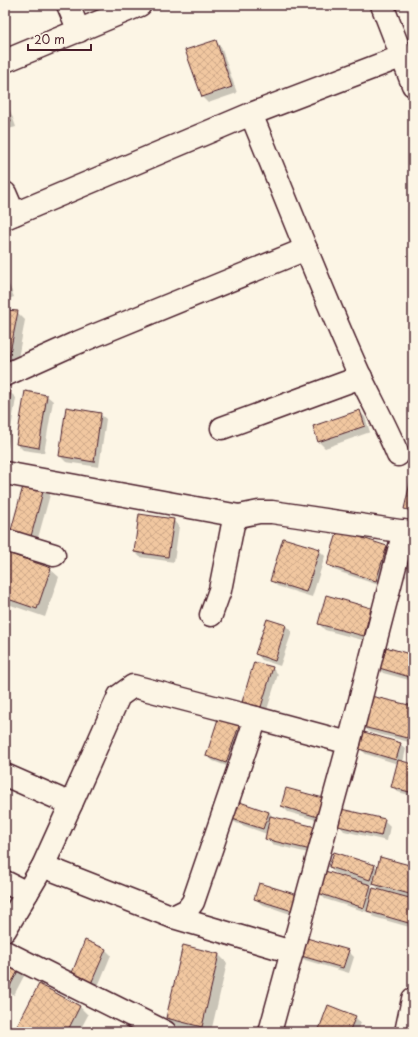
<svg xmlns="http://www.w3.org/2000/svg" width="418" height="1037" font-family="'Playpen Sans',sans-serif">
<style>
.shadow{fill:#0003;fill-rule:evenodd}
.building{fill:url(#building-cross-hatch);stroke:#4a1f2b}
.lines{fill:none;stroke-linecap:round;stroke-linejoin:round}
.minor-casing{stroke:#4a1f2b;stroke-width:25}
.minor{stroke:#fcf5e5;stroke-width:22}
</style>
<defs>
<pattern id="building-cross-hatch" width="8" height="8" patternUnits="userSpaceOnUse"><rect width="8" height="8" fill="#f1c7a0"/><path d="M0 0l8 8M0 8l8-8" fill="none" stroke="#d0aa8a"/></pattern>
</defs>
<rect width="100%" height="100%" fill="#fcf5e5"/>
<filter id="ink" filterUnits="userSpaceOnUse"><feTurbulence type="fractalNoise" baseFrequency=".025" numOctaves="2"/><feDisplacementMap in="SourceGraphic" scale="8" xChannelSelector="R" yChannelSelector="G"/><feConvolveMatrix kernelMatrix="1 2 1 2 8 2 1 2 1" color-interpolation-filters="sRGB"/></filter>
<g filter="url(#ink)">
<g class="shadow">
<polygon points="215,41 221,47 237,93 208,103 202,97"/>
<polygon points="5,96 16,127 5,130"/>
<polygon points="5,275 14,297 5,300"/>
<polygon points="5,311 17,312 25,320 15,375 5,373"/>
<polygon points="5,392 10,392 16,398 8,448 5,447"/>
<polygon points="47,396 53,401 44,453 23,450 17,444"/>
<polygon points="359,411 365,417 370,432 325,448 319,442 314,427"/>
<polygon points="100,414 106,419 99,467 66,462 60,456"/>
<polygon points="413,475 413,516 406,509"/>
<polygon points="26,480 51,491 36,545 16,539"/>
<polygon points="173,520 179,526 174,562 140,557 135,552"/>
<polygon points="387,547 392,553 381,586 334,570 328,564"/>
<polygon points="319,550 325,556 312,597 277,586 271,580"/>
<polygon points="5,553 50,569 59,577 45,617 5,603"/>
<polygon points="371,608 377,614 370,642 325,630 319,624"/>
<polygon points="267,620 286,626 292,632 280,666 262,660 257,654"/>
<polygon points="413,656 413,681 383,673 377,667"/>
<polygon points="272,668 278,674 266,713 249,707 243,701"/>
<polygon points="413,707 413,743 370,732 364,727"/>
<polygon points="238,727 244,733 232,768 213,761 207,755"/>
<polygon points="400,744 406,749 403,762 413,765 413,796 398,792 392,786 398,764 366,754 360,749"/>
<polygon points="326,800 327,823 288,812 282,806"/>
<polygon points="269,812 274,818 320,856 272,844 266,839 267,834 236,823 230,818"/>
<polygon points="384,820 390,826 387,841 344,831 339,825"/>
<path d="M374 865 378 869 413 867V928L374 917 370 913 325 899 319 893 354 881V879L335 873 330 867ZM368 883 376 886 381 891 373 889Z"/>
<polygon points="255,899 307,903 302,918 261,904"/>
<polygon points="105,949 111,955 96,991 77,983"/>
<polygon points="348,951 354,957 349,973 305,960 299,954"/>
<polygon points="219,955 227,963 211,1032 200,1032 175,1026 167,1018"/>
<polygon points="5,961 25,974 14,995 5,990"/>
<polygon points="40,985 80,1007 88,1015 79,1032 15,1032"/>
<polygon points="355,1017 361,1023 357,1032 319,1032"/>
</g>
<g class="building">
<polygon points="216,40 232,87 202,97 185,50"/>
<polygon points="5,105 11,121 5,123"/>
<polygon points="5,310 18,311 7,368 5,367"/>
<polygon points="5,391 11,391 5,429"/>
<polygon points="25,391 47,395 39,448 16,444"/>
<polygon points="66,407 101,413 94,462 59,456"/>
<polygon points="360,410 365,426 318,442 313,426"/>
<polygon points="413,470 413,511 404,509"/>
<polygon points="25,479 45,484 30,540 10,534"/>
<polygon points="139,514 174,519 168,557 134,552"/>
<polygon points="338,530 387,546 376,581 327,565"/>
<polygon points="283,538 320,549 306,592 270,581"/>
<polygon points="5,552 51,568 37,609 5,598"/>
<polygon points="326,595 371,608 364,636 318,624"/>
<polygon points="267,619 286,625 275,661 255,654"/>
<polygon points="382,646 413,655 413,678 376,667"/>
<polygon points="254,662 273,667 261,707 242,702"/>
<polygon points="371,696 413,706 413,715 407,738 363,727"/>
<polygon points="218,719 239,726 226,763 206,756"/>
<polygon points="364,732 401,743 396,760 359,749"/>
<polygon points="398,760 413,764 413,793 391,787"/>
<polygon points="286,788 327,799 321,818 281,806"/>
<polygon points="234,800 269,812 263,829 229,818"/>
<polygon points="341,809 385,819 381,836 338,826"/>
<polygon points="270,816 320,828 315,851 265,839"/>
<polygon points="334,852 375,865 370,880 329,867"/>
<polygon points="380,857 413,866 413,895 373,884"/>
<polygon points="325,871 371,885 364,908 318,893"/>
<polygon points="259,883 301,896 296,912 254,899"/>
<polygon points="373,888 413,899 412,924 367,911"/>
<polygon points="303,937 349,950 343,968 298,955"/>
<polygon points="85,940 106,949 90,986 70,978"/>
<polygon points="183,945 219,954 202,1027 166,1018"/>
<polygon points="5,960 20,967 8,990 5,988"/>
<polygon points="39,984 80,1006 67,1032 14,1032"/>
<polygon points="328,1005 356,1016 349,1032 318,1032"/>
</g>
<g class="lines">
<g class="minor-casing">
<g id="minor">
<polyline points="68,5 79,31"/>
<polyline points="382,5 413,85"/>
<polyline points="5,61 140,5"/>
<path d="M251 114C287 201 321 290 360 376 373 403 387 428 398 455"/>
<polyline points="5,193 14,214"/>
<polyline points="5,218 251,114 403,56"/>
<polyline points="5,375 74,344 306,249"/>
<polyline points="222,428 361,377"/>
<polyline points="5,473 239,516"/>
<polyline points="5,540 54,555"/>
<polyline points="211,615 220,590 233,524 239,516 259,512 272,512 413,533"/>
<polyline points="5,775 71,804"/>
<polyline points="43,866 173,917 187,910 193,902 256,718 349,743"/>
<polyline points="5,882 27,893"/>
<polyline points="173,917 292,952"/>
<polyline points="5,930 43,866 71,804 119,696 133,686 256,718"/>
<polyline points="5,952 165,1032"/>
<polyline points="270,1032 349,743 404,531"/>
<polyline points="406,1032 413,999"/>
</g>
</g>
<use href="#minor" class="minor"/>
</g>
</g>
<rect width="418" height="1037" fill="none" stroke="#fcf5e5" stroke-width="20"/>
<rect x="10" y="10" width="398" height="1017" fill="none" stroke="#4a1f2b" stroke-width="1.5" filter="url(#ink)"/>
<path d="M28 44v6h63v-6" fill="none" stroke="#4a1f2b" stroke-width="2"/>
<text x="34" y="44" font-size="12" fill="#4a1f2b" stroke="#fcf5e5" stroke-width="3" paint-order="stroke">20 m</text>
</svg>
